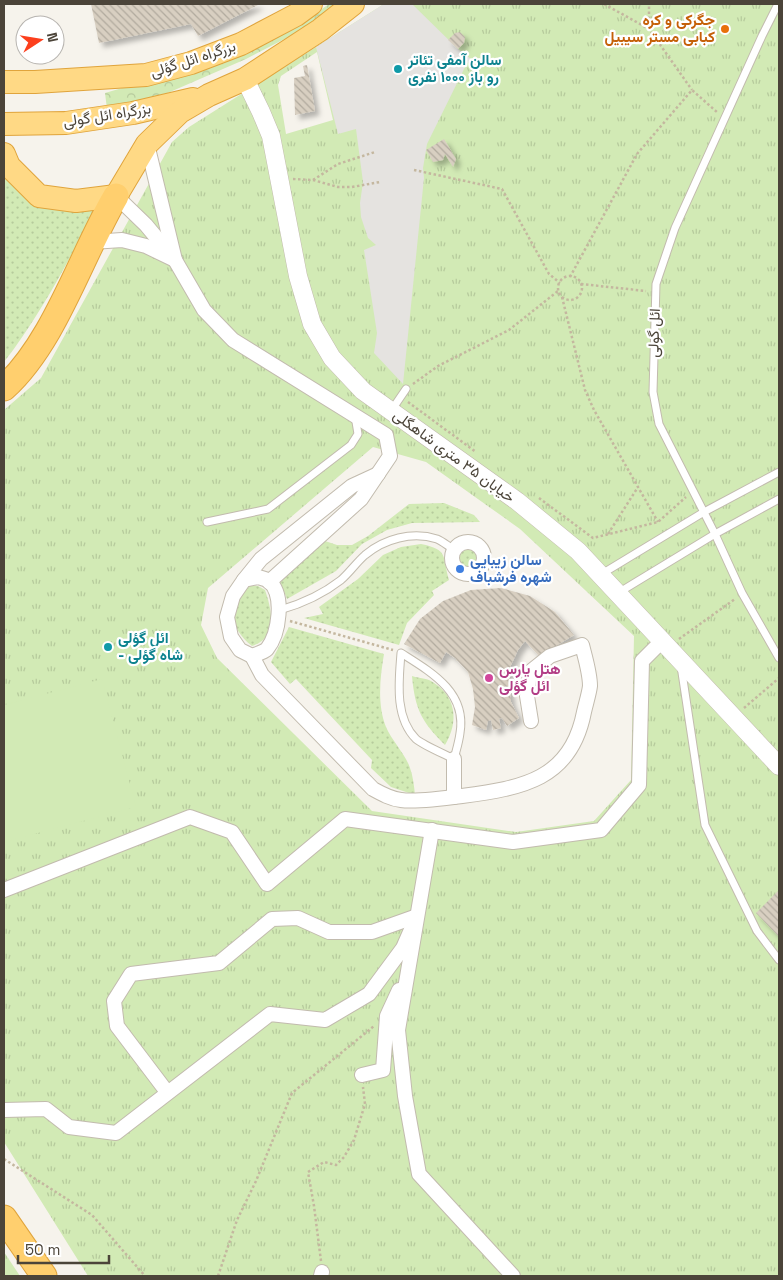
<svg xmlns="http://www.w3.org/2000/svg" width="783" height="1280" font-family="'Space Grotesk',Vazirmatn,sans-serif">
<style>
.grass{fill:url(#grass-dots)}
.forest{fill:url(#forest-crowns)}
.park{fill:url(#park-tufts);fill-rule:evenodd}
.pitch{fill:#d2eab5}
.parking{fill:#e5e3e0}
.building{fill:url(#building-back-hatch);filter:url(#shadow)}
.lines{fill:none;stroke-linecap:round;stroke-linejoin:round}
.service-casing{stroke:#c2bbae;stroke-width:9}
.minor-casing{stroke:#c2bbae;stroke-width:16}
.tertiary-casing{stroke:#c2bbae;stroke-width:19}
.trunk-casing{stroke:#e0a43c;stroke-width:24}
.motorway-casing{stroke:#e0a43c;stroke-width:27}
.path{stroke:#c4b79f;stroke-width:2.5;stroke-dasharray:2.5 2.5;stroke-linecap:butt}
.service{stroke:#fff;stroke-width:7}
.minor{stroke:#fff;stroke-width:14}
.tertiary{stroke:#fff;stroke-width:18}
.trunk{stroke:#ffd985;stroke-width:22}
.motorway{stroke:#ffcf6e;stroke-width:25}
.food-dot{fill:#e8710a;stroke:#fff;stroke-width:2}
.culture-dot{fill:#0f9aa8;stroke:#fff;stroke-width:2}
.shop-dot{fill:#3f7fe0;stroke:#fff;stroke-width:2}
.hotel-dot{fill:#d1479c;stroke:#fff;stroke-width:2}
.labels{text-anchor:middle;stroke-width:4.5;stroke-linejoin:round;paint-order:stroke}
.food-label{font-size:15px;font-weight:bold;fill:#c56008;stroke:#fff;text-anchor:end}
.street-label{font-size:15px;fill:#4b4439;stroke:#fff}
.culture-label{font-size:15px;font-weight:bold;fill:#0d838f;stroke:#fff;text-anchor:start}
.shop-label{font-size:15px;font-weight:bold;fill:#366cbe;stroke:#fff;text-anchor:start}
.hotel-label{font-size:15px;font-weight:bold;fill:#b23c85;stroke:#fff;text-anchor:start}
</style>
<defs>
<pattern id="grass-dots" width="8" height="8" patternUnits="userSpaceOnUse" patternTransform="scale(1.25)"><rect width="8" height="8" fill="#d2eab5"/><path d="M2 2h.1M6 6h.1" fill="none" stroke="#b6ca9c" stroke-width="1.8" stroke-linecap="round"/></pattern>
<pattern id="forest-crowns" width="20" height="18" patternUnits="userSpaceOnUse" patternTransform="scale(1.25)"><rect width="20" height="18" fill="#d2eab5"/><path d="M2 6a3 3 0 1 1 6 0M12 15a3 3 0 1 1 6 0" fill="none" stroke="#b6ca9c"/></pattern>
<pattern id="park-tufts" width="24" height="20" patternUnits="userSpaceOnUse" patternTransform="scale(1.25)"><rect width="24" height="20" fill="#d2eab5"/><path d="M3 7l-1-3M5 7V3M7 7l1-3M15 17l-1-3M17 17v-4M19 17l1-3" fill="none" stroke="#b6ca9c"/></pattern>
<pattern id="building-back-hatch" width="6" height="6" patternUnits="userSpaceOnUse" patternTransform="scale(1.25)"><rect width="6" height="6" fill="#d8cfc1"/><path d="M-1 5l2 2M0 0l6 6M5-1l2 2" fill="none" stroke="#b1aa9e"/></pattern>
<filter id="shadow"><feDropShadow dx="4.5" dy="4.5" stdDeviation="2.5" flood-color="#0004"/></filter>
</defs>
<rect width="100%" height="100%" fill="#f6f3ec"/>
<g class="grass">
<path d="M4 173 99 204C69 259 42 313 4 362Z"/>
<polygon points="444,503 474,515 480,522 412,523 387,530 362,544 336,571 287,599 279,579 325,541 337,545 352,545 368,536 409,504"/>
<path d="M421 544C449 550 442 555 449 580L432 591 434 595 407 623 399 645 304 618 323 614 319 607 358 579 383 555 401 547Z"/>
<circle cx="468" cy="558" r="9"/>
<path d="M250 586H258L265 590C272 610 278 638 252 646 229 628 226 605 250 586Z"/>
<path d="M289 627 384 654C380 677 377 705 386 727 392 741 406 755 410 768 413 776 414 786 415 795L391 787 371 768 372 760 296 679 290 684 271 662Z"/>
<path d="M412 676C418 678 426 678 431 681 457 696 459 722 445 745 422 722 415 710 412 676Z"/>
</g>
<polygon class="forest" points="329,4 340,4 304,29 246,59 140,105 107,109 105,93 242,53 300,24"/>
<g class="park">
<path d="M384 4H779V1276H88L4 1142V410L41 378 172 142 189 127ZM317 52 333 120 286 134 278 85 281 76ZM373 447 426 462 520 529 634 636 631 780 594 821 516 832 372 811 217 658 201 625 208 588Z"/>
<polygon points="4,1252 20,1276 4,1276"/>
</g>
<polygon class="pitch" points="102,679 136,807 4,842 4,705"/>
<polygon class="parking" points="384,4 412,4 458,49 471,59 466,65 427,144 423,168 424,178 403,384 374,353 377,333 364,250 376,245 368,238 361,217 360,203 363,182 356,129 338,134 316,47"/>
<g class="building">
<polygon points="91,4 260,4 198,36 191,24 99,43"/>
<polygon points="460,32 465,37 464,43 458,49 448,40 455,33"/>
<polygon points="307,65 315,111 295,115 294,78 305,76 303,66"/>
<polygon points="444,139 456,159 453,167 445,154 443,160 433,162 426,150"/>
<polygon points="501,588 530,596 555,612 574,635 539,656 525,641 518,650 510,667 509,684 511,702 519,718 507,726 502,718 499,719 501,728 493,730 491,720 488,721 486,730 472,725 475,707 473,689 468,672 455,658 446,652 440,663 404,644 420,619 443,601 471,590"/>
<polygon points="779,890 779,937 756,913"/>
</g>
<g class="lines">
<g class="service-casing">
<g id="service">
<polyline points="778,4 762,36 675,228 656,284 653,392 659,424 715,534 742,593 779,658"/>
<polyline points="391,411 406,389"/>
<polyline points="207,522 268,509 351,445 358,434 355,416"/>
<polyline points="600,575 704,512 779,472"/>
<polyline points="618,593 715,534 779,499"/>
<path d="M280 610C301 604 323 594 341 580 350 572 356 563 365 555 384 539 412 531 437 539 442 541 448 546 453 549"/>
<path d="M401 653C431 672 467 692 460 733 459 742 456 751 454 759 444 754 423 745 416 739 394 717 399 680 401 653Z"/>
<polyline points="681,666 705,825 757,931 779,960"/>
</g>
</g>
<g class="minor-casing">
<g id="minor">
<polyline points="116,196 146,225 175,260 204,310 233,340 386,435 390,456 361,499 269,582"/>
<polyline points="92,242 122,240 146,246 175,260 147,144"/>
<circle cx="468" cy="558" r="16"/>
<path d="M258 577C261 578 266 579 269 581 285 595 279 634 267 649 264 652 257 654 252 656L240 650 231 637 227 617 233 596 244 580Z"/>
<polyline points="244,580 261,559 352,486 378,474"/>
<path d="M252 656 262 675 373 789C382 794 391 799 401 800 414 802 447 798 462 796 522 788 571 780 584 712 586 703 589 694 590 686 590 673 585 657 582 645L550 656 530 672 527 696 531 721"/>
<polyline points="454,759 454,797"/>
<polyline points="432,830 398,1030 405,1096 419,1174 513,1276"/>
<polyline points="4,890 190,817 232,832 267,884 345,819 513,842 601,830 639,785 642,661 662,641"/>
<polyline points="362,1075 383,1070 387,1016 399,990"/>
<polyline points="167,1092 117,1026 114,1001 131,974 219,963 272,919 298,918 329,932 372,932 417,916"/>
<polyline points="4,1110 46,1109 69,1127 116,1133 270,1014 325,1020 369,994 403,948 417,916"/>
<polyline points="321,1276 322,1272"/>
</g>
</g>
<g class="tertiary-casing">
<polyline id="tertiary" points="245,79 261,112 271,136 298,276 312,324 332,358 363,391 517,501 578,551 779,766"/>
</g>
<g class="trunk-casing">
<g id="trunk">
<polyline points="4,82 35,82 146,75 191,63 241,44 296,15 311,4"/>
<polyline points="4,124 66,123 133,113 193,99"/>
<polyline points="4,154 9,166 39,196 76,201 116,196 147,144 180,112 209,95 245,79 320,30 353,4"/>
</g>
</g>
<g class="motorway-casing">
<g id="motorway">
<path d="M4 388C55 342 81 255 116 196"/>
<polyline points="4,1218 44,1276"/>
</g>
</g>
<g class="path">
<polyline points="604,4 649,29 692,90"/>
<polyline points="649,29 649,4"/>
<polyline points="414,170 502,189 549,274 560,283"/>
<polyline points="293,179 313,180 338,187 352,187 380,182"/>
<polyline points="313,180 338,164 375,152"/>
<circle cx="570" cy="288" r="12"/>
<polyline points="570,277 637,154 692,90 718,113"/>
<polyline points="581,284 646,291"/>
<polyline points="562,297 585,390 594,410 658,522"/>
<polyline points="413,384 438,366 509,330 558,291"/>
<polyline points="408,402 476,452"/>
<polyline points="539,498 593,538 658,522 686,497"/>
<polyline points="608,534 638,487"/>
<polyline points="290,621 393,650"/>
<polyline points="679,639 735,599"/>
<polyline points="744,708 779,678"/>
<polyline points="4,1159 92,1215 145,1276"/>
<polyline points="321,1261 314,1206 308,1172 324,1162 336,1165 344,1157 354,1140 365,1104 363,1087"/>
<polyline points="218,1276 237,1220 256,1181 292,1093 374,1026"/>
</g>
<use href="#service" class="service"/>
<use href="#minor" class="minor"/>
<use href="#tertiary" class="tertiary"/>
<use href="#trunk" class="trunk"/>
<use href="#motorway" class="motorway"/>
</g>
<circle class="food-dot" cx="725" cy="29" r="5"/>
<g class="culture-dot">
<circle cx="398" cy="69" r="5"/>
<circle cx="108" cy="647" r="5"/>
</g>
<circle class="shop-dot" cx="460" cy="569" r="5"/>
<circle class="hotel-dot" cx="489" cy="678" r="5"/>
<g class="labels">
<g class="food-label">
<text x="715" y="25">جگرکی و کره<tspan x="715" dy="17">کبابی مستر سیبیل</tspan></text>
</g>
<g class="street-label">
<text transform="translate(193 59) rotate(-18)" y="5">بزرگراه ائل گؤلی</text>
<text transform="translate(107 115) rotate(-9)" y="5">بزرگراه ائل گولی</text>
<text transform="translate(654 333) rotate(-88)" y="5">ائل گولی</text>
<text transform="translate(454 456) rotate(36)" y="5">خیابان ۳۵ متری شاهگلی</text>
</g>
<g class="culture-label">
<text x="408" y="65">سالن آمفی تئاتر<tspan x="408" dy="17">رو باز ۱۰۰۰ نفری</tspan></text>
<text x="118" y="643">ائل گؤلی<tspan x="118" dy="17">- شاه گؤلی</tspan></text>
</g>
<g class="shop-label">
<text x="470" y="565">سالن زیبایی<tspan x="470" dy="17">شهره فرشباف</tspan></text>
</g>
<g class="hotel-label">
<text x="499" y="674">هتل پارس<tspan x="499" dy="17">ائل گؤلی</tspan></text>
</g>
</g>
<rect width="783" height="1280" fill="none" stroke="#4b4439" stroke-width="10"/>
<g transform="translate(40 40) rotate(78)"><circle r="24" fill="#ffffff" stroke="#b7b4b0"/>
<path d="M0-4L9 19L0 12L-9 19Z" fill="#fc3f1d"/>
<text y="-8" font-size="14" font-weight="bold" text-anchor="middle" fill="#4b4439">N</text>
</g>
<path d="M18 1255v8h91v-8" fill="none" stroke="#4b4439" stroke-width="2.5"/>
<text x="25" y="1255" font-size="15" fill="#4b4439" stroke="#ffffff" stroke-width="4" paint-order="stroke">50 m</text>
</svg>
